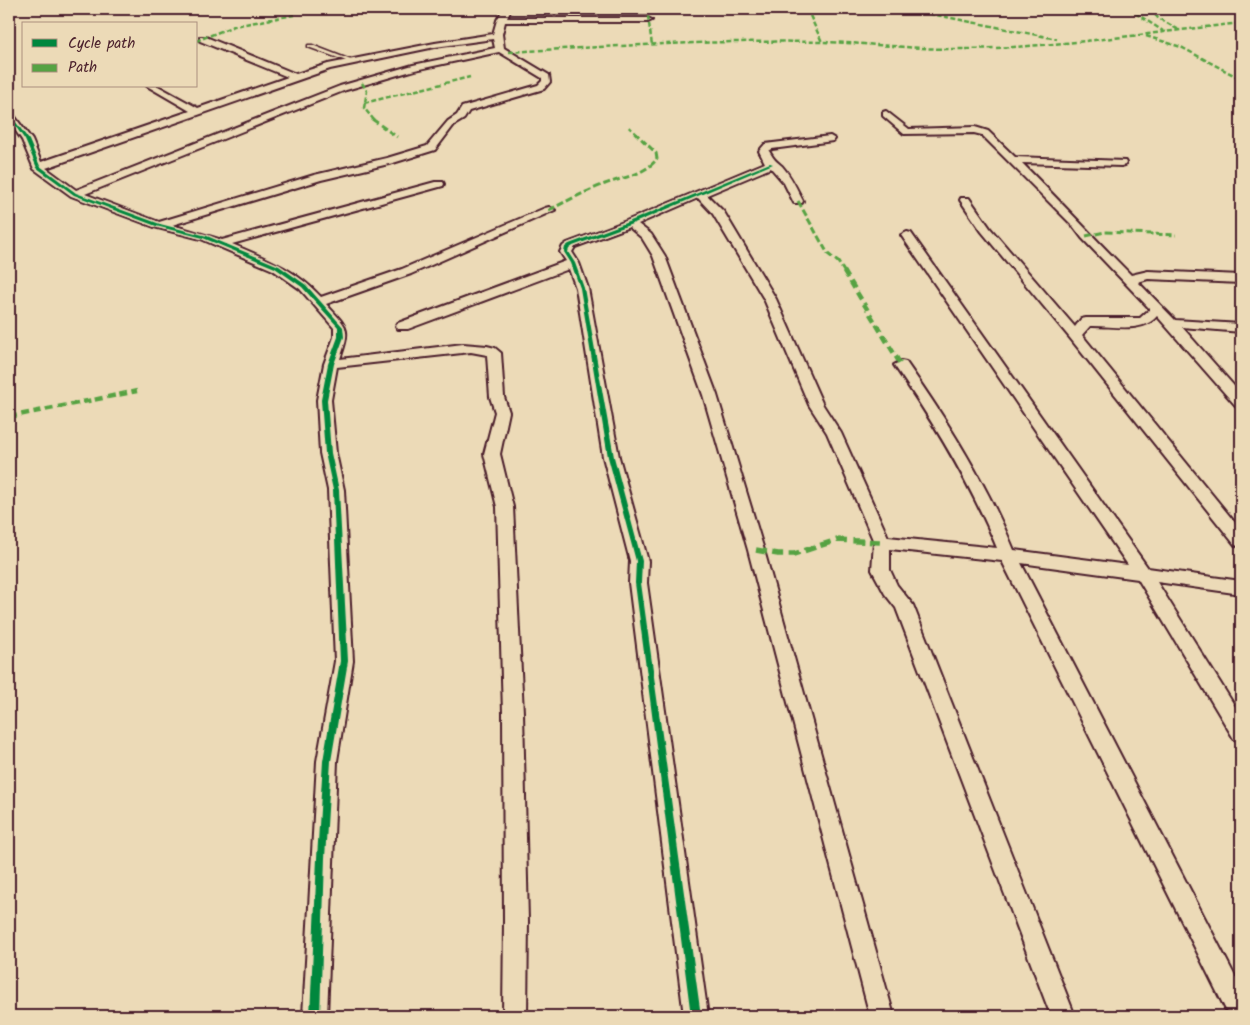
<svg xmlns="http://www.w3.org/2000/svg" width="1250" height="1025" font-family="Kalam,sans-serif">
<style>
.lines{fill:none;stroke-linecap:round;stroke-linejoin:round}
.service-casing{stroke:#4a1f2b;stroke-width:3}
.minor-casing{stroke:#4a1f2b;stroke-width:4}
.service{fill:#ecdab7;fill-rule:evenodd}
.minor{fill:#ecdab7;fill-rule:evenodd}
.quiet-far3{stroke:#56a243;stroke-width:2.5;stroke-dasharray:5 2.5;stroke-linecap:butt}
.quiet-far2{stroke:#56a243;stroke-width:3;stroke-dasharray:7 3;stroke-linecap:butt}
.quiet-far1{stroke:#56a243;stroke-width:4.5;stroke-dasharray:8 4.5;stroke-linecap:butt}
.quiet{stroke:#56a243;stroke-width:5.5;stroke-dasharray:11 5.5;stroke-linecap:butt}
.cycleway-casing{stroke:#ecdab7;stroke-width:3}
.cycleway{fill:#00873e;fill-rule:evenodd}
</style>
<rect width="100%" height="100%" fill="#ecdab7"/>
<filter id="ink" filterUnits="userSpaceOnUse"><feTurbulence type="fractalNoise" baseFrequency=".02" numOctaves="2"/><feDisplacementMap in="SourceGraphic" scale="10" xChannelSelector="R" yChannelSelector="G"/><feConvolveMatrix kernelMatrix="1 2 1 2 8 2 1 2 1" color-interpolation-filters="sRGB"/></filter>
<g filter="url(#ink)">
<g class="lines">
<g class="service-casing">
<polygon id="service" points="308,45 312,45 356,62 352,63 308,47"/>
</g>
<g class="minor-casing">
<g id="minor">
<path d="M503 9H511L507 18H648L652 20 648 22H505L502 34 504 48 549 75 550 82 544 89 469 111 464 119 454 125 435 150 393 163 321 180 172 225 222 240 435 182H443L444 184 443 186 232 244C267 259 295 269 321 297L402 269 545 208 549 207 555 210 411 274 326 304C348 328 351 327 340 359L463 344 487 346 495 348 501 353 504 397 509 412 500 454 513 507 523 713 528 921 527 1016H503L504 921 503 713 497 507 484 454 495 412 490 397 487 355 471 352 337 367 331 400 336 453 344 490 353 661 337 761 327 1016H303L317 761 335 661 328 490 320 453 317 400 324 364 334 337V328L300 289 273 270 201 239 154 227 71 196 34 169 22 140 9 121V112L12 113 32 140 41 162 190 111 147 86H158L198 108 288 77 200 41V37H206L296 74 328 64 435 43 493 34 497 20ZM493 39 495 48 413 65 340 86 76 190 46 168 330 69 435 47ZM499 52 542 78V81L538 85 462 107 457 115 448 121 427 146 387 158 314 175 159 222 85 194 346 90 415 70Z"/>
<path d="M886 111 909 129 975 127 988 131 1015 157 1125 161 1126 163 1125 165 1121 166 1022 163C1059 200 1094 238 1131 275L1148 271 1241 275V283L1148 279 1138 282 1175 320 1241 324V332L1182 327 1241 394V407L1236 406 1157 316C1142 334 1111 325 1090 326L1082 335 1241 530V547L1235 545 1070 338 982 232 960 200 961 198H969L990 228 1075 327 1081 319 1086 318H1140L1150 309 1082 238 1073 226 982 135 974 133 904 134 883 116V112Z"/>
<path d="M830 136 835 139 833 141 772 149 769 151C775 161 775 160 782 166 791 176 797 189 803 201L802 203H794L784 183 771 168 707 195 724 212 776 299 823 405 841 433 888 537 997 548C970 482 934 423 894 365L901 361 906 362C948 422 986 482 1014 550L1128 565 901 235 907 232 911 233 1148 568 1241 581V594L1157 582 1241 716V742L1234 739 1138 579 1021 563 1241 988V1016H1229L1002 561 890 549V570L897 585 913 605 1075 1016H1051L896 608 885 594 872 570 874 542 827 433 809 405 764 299 713 214 698 198 638 224 651 234 665 256 717 395 764 550 894 1016H870L748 550 703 395 653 256 642 238 629 227 575 247 572 252 579 263 588 288 619 457 648 561 647 583 708 1016H684L629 583 630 561 603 457 576 288 569 269 408 329H398L396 326 398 323 566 261 560 252 563 246 567 243 626 221 765 163 759 151 765 144Z"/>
</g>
</g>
<use href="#service" class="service"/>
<use href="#minor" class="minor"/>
<g class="quiet-far3">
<polyline points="647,9 652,45"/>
<polyline points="807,9 822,42"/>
<polyline points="915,9 931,14 1057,39"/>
<polyline points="1129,9 1163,31"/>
<polyline points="1150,9 1158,18 1179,30"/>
<polyline points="1146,36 1181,47 1241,79"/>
<polyline points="196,41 234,26 294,15"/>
<path d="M509 52C613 46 718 40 823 42 871 43 918 50 966 49 1058 47 1150 33 1241 23"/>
<polyline points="362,83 367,91 364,108 374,120"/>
<polyline points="364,103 470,77"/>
</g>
<g class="quiet-far2">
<polyline points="372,119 397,137"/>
<polyline points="798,201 828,254 838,262 845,273"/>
<path d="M549 210C567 201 586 191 605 184 624 177 644 175 657 159L656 153 629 127"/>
<polyline points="1086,236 1105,232 1176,235"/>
</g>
<g class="quiet-far1">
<polyline points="844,271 901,365"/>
<polyline points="9,417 137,391"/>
</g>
<polyline class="quiet" points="756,550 778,554 794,554 837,540 882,542"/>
<g class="cycleway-casing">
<g id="cycleway">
<polygon points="9,114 10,114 29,140 40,166 76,193 160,224 207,236 279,266 306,285 343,327 344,337 334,364 327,400 331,453 339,490 348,661 331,761 325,858 320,1016 310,1016 317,858 323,761 340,661 333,490 325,453 321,400 328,364 338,337 338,327 302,287 275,268 203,238 156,226 74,195 37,168 25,140 9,117"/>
<polygon points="770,163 773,164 632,224 573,246 569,249 568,252 575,263 584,288 614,457 642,561 641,583 701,1016 691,1016 635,583 636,561 608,457 580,288 571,263 564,252 565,247 569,244 628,222"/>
</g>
</g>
<use href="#cycleway" class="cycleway"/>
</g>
</g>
<rect width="1250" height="1025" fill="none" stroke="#ecdab7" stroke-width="30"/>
<rect x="15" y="15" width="1220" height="995" fill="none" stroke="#4a1f2b" stroke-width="2" filter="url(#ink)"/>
<rect x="22" y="22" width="175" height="65" fill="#ecdab7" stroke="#ab8f7f"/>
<rect x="32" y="39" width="25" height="8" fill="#00873e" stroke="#ab8f7f"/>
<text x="68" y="48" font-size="15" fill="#4a1f2b">Cycle path</text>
<rect x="32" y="64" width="25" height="8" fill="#56a243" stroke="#ab8f7f"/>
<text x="68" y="72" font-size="15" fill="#4a1f2b">Path</text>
</svg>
